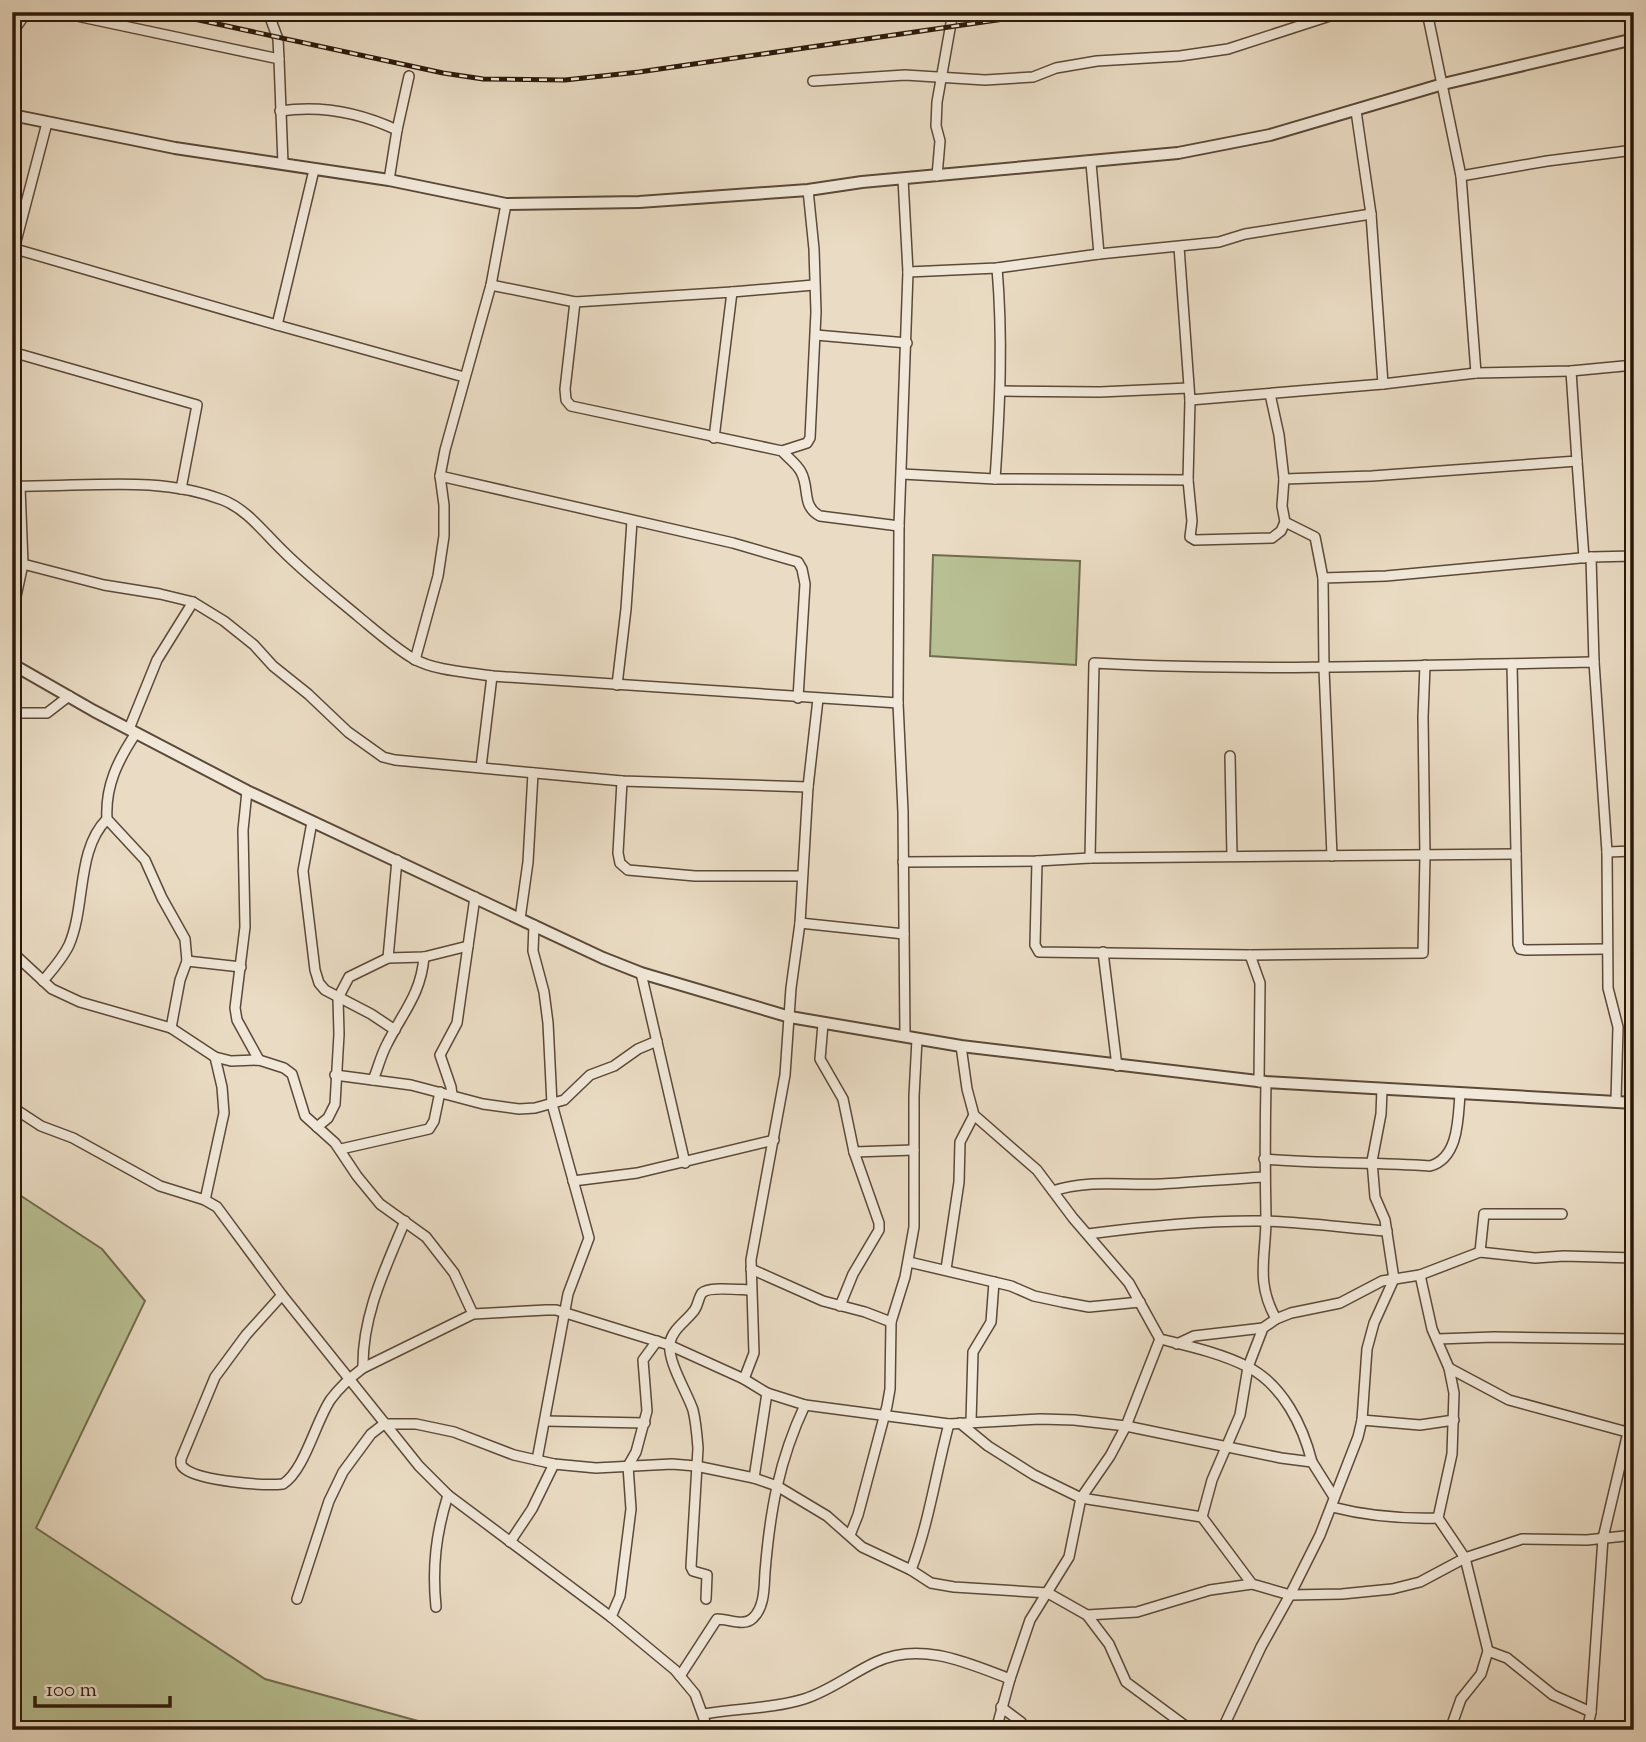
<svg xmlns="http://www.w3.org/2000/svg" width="1646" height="1742" font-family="'Sorts Mill Goudy',serif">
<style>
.green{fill:#b8c093;stroke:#726c4e;stroke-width:2}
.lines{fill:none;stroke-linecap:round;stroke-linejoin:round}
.minor-casing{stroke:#5b4938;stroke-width:12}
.tertiary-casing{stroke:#5b4938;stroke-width:14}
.minor{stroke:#f1e8d9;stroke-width:9}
.tertiary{stroke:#f1e8d9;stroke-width:10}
.rail-casing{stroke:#2b1809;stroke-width:5}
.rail{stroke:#f1e8d9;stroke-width:2.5;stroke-dasharray:8;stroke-linecap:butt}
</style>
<rect width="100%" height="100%" fill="#eadcc4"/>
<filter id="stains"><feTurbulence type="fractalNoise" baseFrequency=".00286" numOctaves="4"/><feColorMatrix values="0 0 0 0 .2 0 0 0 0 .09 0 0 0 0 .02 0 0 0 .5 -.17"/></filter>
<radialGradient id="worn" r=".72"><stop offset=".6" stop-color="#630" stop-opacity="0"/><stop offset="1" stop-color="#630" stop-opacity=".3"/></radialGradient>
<g class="green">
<polygon points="933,555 1080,561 1076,665 930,656"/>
<polygon points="12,1190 102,1249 145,1301 36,1528 265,1679 451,1730 12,1730"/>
</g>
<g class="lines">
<g class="minor-casing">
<g id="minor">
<polyline points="58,12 279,59 283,164"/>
<polyline points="268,12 278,39 279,59"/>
<polyline points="1427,12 1461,176 1476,373"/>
<polyline points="1628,12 1633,39"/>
<polyline points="14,30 27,12"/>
<polyline points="813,81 905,75 985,80 1033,77 1056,68 1097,61 1180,56 1228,49 1342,12"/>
<path d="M280 111C320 105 361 113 397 130L389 180"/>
<polyline points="397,130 409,76"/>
<polyline points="1091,163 1099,254"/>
<polyline points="937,176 940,141 936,126 937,102 953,12"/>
<polyline points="1461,176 1547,161 1634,150"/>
<polyline points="903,179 908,272 899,526 898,703 903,812 905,1036"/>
<polyline points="1371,214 1383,384"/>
<polyline points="1179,247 1190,400 1383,384 1476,373 1571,371 1634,365"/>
<polyline points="12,248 277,325 314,170"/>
<polyline points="14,249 47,123"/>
<polyline points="908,272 997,268 1099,254 1219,242 1245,234 1371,214 1356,111"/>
<path d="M491 285 575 302 565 389 566 400 571 406 782 451C788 458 797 464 801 472 810 488 801 506 820 516L899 526"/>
<polyline points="732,292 814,285"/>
<polyline points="575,302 732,292 714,438"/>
<polyline points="277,325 464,377"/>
<polyline points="816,335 907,343"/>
<polyline points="12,352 197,405 181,489"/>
<polyline points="1001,391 1100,392 1188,388"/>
<polyline points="1270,394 1279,435 1284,479 1372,476 1577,461 1571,371"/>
<polyline points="782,451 807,443 810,438 816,312 814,249 808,190"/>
<polyline points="1577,461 1584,558"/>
<polyline points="902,474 995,479 1188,480 1190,400"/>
<polyline points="440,476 733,543 798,562 802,569 805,584 798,698"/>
<path d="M995 479C1000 408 1003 338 997 268"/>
<polyline points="1284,479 1282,506 1285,522 1315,537 1323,578"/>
<polyline points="1188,480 1192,521 1190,537 1195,540 1272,538 1281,531 1285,522"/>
<path d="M12 486C81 488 157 474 223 500 248 510 264 533 283 551 307 575 334 596 359 617 376 631 395 648 414 659 436 671 467 672 492 676L898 703"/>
<polyline points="20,487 23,564 104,585 160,594 193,602 224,621 254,645 273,666 308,694 348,732 383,757 395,760 622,781 808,787"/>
<polyline points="12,615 23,564"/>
<polyline points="415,660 438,576 444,536 444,505 440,476 445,450 491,285 506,204"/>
<polyline points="1594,662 1591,557 1634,556"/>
<polyline points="1512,664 1518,944 1520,949 1526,950 1607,949"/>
<polyline points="617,685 626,609 632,521"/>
<polyline points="818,699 808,787 800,923 904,934"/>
<polyline points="12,713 47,713 69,696"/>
<polyline points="129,729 157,660 193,602"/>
<path d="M136 733C118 760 105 786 107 819L145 860 162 898 185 939 187 961 180 980 171 1028"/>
<polyline points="1230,756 1232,856"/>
<polyline points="481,767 492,676"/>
<polyline points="622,781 618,853 620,863 628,870 695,876 801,876"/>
<polyline points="247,791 243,830 245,927 235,1008 237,1020 259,1060"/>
<polyline points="312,822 303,871 315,970 319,983 325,990 371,1014 395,1030"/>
<polyline points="1607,852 1634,851"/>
<polyline points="1332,856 1324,669 1323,578 1386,576 1591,557"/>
<path d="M1090 858 1094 663C1261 672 1428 665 1594 662L1607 852 1608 988 1618 1027 1616 1101"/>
<polyline points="1037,861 1035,945 1039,952 1250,955 1423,953 1425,856 1423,717 1425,665"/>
<polyline points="903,862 1037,861 1090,858 1516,854"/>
<polyline points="520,919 528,862 533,773"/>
<polyline points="534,925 533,951 544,992 548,1023 552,1104 589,1238 568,1294 537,1460"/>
<polyline points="12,952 52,989 80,1002 171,1028 215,1057 231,1061 259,1060 284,1068 292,1074 305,1116 335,1143 357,1176 380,1204 426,1237 454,1273 473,1314"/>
<polyline points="1103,952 1117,1066"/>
<polyline points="1250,955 1260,983 1259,1082"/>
<polyline points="388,958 397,860"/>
<polyline points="187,961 241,967"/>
<polyline points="641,973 685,1163"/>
<path d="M43 981C52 970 63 958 69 945 86 906 76 850 107 819"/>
<polyline points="823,1024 820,1059 843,1099 854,1152 914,1150"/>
<path d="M961 1046 967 1089 974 1115 1037 1170 1073 1218 1129 1283 1160 1339C1188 1346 1221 1353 1248 1367 1283 1385 1303 1426 1312 1462"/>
<polyline points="335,1075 411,1085 483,1104 519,1109 535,1108 564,1100 590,1075 614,1066 638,1049 657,1041"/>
<path d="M373 1080C378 1068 381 1055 387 1044 403 1012 421 994 424 957"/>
<path d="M1266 1082C1265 1128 1265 1173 1266 1218 1266 1258 1255 1281 1276 1319"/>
<polyline points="452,1095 451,1087 440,1055 457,1023 475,897"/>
<polyline points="12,1107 41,1126 73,1138 160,1186 205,1200 217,1207 282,1295 419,1466 448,1495 611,1617 675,1670 695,1694 708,1730"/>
<polyline points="317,1127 328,1118 335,1104 339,1034 338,998 349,977 388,958 424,957 468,946"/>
<polyline points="341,1149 429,1129 434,1121 440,1092"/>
<path d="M1264 1159C1319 1164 1374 1162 1430 1166 1459 1158 1458 1118 1460 1094"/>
<polyline points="573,1181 637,1173 774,1140"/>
<path d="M1053 1191C1089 1179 1124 1186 1161 1184 1195 1182 1229 1179 1264 1177"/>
<polyline points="205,1200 224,1113 222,1087 215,1057"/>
<path d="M1088 1234C1147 1226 1205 1220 1264 1221 1305 1222 1347 1228 1387 1231"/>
<polyline points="1480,1252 1484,1214 1562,1214"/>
<polyline points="909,1262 1011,1286 1034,1296 1062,1302 1089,1307 1140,1302"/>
<polyline points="751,1269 823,1301 865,1312 891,1322"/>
<polyline points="946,1269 959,1182 960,1142 974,1115"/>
<polyline points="1420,1275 1432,1329 1449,1368 1454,1393 1452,1454 1438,1518 1465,1558 1488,1651 1481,1674 1461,1699 1450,1730"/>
<path d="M282 1295 246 1335 215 1377 181 1459C181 1464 180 1465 185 1469 201 1481 263 1486 283 1484 305 1470 316 1420 331 1399 340 1387 351 1377 363 1368L473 1314 546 1310H556L669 1345 744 1379 767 1393 805 1405 949 1424 1040 1419 1074 1420 1126 1426 1281 1458 1312 1462 1334 1497"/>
<polyline points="840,1306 853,1274 879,1230 879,1223 854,1152"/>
<polyline points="1437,1339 1494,1337 1634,1339"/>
<polyline points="1177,1344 1194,1336 1263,1328"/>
<path d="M363 1368C362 1316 385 1269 405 1221"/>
<polyline points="1449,1368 1509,1400 1627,1432"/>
<polyline points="744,1379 754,1353 751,1260 785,1075 791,988 800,923"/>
<polyline points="1362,1420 1420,1425 1454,1420"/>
<polyline points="545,1421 645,1423"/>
<polyline points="971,1422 973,1352 991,1322 994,1282"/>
<polyline points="960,1423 988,1446 1034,1475 1081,1498 1202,1517 1252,1584 1290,1595 1342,1594 1392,1589 1420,1582 1465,1558 1522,1539 1587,1540 1634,1535"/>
<polyline points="754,1478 767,1393"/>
<path d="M1332 1507C1367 1516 1401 1519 1438 1518"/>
<polyline points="1202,1517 1212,1480 1240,1415 1248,1367 1263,1328 1276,1319 1291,1313 1340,1303 1382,1281 1420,1275 1480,1252 1535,1258 1564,1256 1634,1258"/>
<polyline points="850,1535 858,1515 887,1406 890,1389 891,1322 905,1277 914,1227 914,1096 917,1039"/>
<polyline points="510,1542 532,1509 554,1464"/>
<path d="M911 1570C929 1523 936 1472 949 1424"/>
<polyline points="297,1599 329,1501 343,1472 371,1434 384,1424 416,1424 454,1432 514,1455 554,1464 596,1468 672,1464 696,1466 754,1478 777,1486 827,1516 862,1547 911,1570 931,1583 954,1587 1048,1593 1087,1615 1137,1612 1210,1590 1252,1584"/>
<path d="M706 1599 707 1575 693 1571 691 1567 698 1448C697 1435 696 1422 693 1410 687 1392 667 1361 670 1343 672 1330 685 1322 693 1312 698 1307 698 1298 702 1293 708 1286 742 1290 751 1290"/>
<path d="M436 1607C432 1567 436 1533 448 1495"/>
<polyline points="1087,1615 1109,1644 1126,1682 1191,1730"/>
<polyline points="611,1617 620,1596 631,1509 628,1466 636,1452 647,1411 643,1360 657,1341"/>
<polyline points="1488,1651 1507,1658 1553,1695 1591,1712"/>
<path d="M680 1676 717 1619C729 1619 744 1627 753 1618 765 1607 764 1586 765 1572 770 1511 779 1460 805 1405"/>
<polyline points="1001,1707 1021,1722 1026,1730"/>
<path d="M704 1714C737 1708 772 1709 804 1699 830 1691 852 1673 876 1662 921 1641 968 1663 1010 1679"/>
<polyline points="996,1730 1010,1679 1030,1620 1069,1557 1081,1498 1110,1456 1126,1426 1160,1339"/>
<polyline points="1222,1730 1261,1647 1290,1595 1320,1535 1358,1437 1362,1420 1367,1349 1374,1323 1394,1279 1385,1220 1375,1197 1372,1161 1381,1114 1382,1089"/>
<polyline points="1587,1730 1591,1712 1603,1538 1634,1407"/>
</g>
</g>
<g class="tertiary-casing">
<g id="tertiary">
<polyline points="12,115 175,148 389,180 506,204 639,202 808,190 862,182 1178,153 1270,135 1443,84 1634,39"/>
<polyline points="12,664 94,711 247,791 603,958 641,973 790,1017 961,1046 1266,1082 1634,1103"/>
</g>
</g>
<use href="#minor" class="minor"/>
<use href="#tertiary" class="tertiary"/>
<g class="rail-casing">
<polyline id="rail" points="162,12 443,73 483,79 565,80 639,72 1052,12"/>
</g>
<use href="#rail" class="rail"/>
</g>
<rect width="1646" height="1742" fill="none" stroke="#eadcc4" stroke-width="42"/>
<rect x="14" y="14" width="1618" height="1714" fill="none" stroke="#2b1809" stroke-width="3.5"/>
<rect x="21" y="21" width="1604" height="1700" fill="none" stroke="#2b1809" stroke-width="2"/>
<path d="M35 1696v10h135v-10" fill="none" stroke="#2b1809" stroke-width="3.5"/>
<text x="46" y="1696" font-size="21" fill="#2b1809" stroke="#f1e8d9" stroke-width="5" paint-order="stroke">100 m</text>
<rect width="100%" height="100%" filter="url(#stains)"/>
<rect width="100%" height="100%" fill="url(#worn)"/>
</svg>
